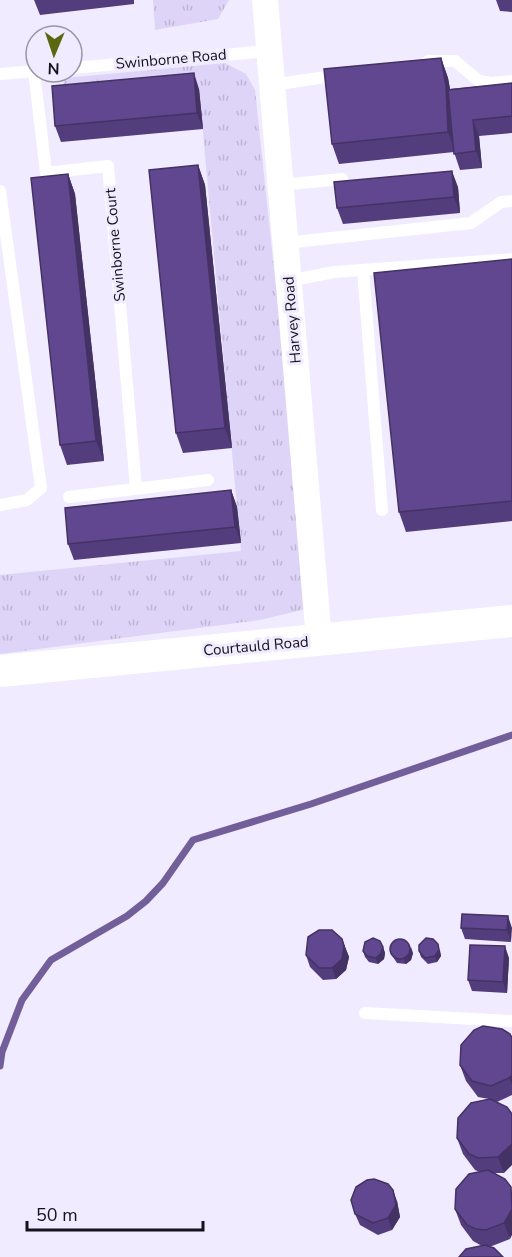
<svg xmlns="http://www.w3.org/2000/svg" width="512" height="1257" font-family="'Nunito Sans',sans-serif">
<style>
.grass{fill:url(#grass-tufts)}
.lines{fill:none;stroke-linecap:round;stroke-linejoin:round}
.stream{stroke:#725f9a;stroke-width:7}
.service{stroke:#fff;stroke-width:12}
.minor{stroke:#fff;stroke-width:26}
.tertiary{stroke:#fff;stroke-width:32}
.wall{fill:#533d7c}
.shaded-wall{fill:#443265}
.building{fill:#614790;stroke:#443265;stroke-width:1.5}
.labels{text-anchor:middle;stroke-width:6;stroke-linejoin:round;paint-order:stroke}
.street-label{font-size:15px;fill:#15121d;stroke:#f0ebfe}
</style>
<defs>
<pattern id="grass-tufts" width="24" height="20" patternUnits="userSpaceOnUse" patternTransform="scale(1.5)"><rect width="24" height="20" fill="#ded4f8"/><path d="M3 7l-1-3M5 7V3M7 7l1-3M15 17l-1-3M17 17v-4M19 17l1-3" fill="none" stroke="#beb5d4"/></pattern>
</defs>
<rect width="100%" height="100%" fill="#f0ebfe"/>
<g class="grass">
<polygon points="153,0 229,0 218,19 155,30"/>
<polygon points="225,63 246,74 255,90 310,608 260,620 0,654 0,575 241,551 199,89 58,102 65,78"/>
</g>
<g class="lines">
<polyline class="stream" points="0,1066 2,1052 22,1000 51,960 127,916 146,901 163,883 193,840 311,804 512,735"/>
<g class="service">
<polyline points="428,61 455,61 479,81 491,83 512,81"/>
<polyline points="72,68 269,51"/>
<polyline points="34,71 46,173 108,166 136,488"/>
<polyline points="0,74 36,71"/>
<polyline points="272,85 339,75"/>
<polyline points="280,185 342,179"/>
<polyline points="0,191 41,488 27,500 0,505"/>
<polyline points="285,243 471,223 501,202 512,201"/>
<polyline points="363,270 382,510"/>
<polyline points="288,281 334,272 512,259"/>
<polyline points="69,497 208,480"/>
<polyline points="365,1013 512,1021"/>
</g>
<polyline class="minor" points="265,0 319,640"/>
<polyline class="tertiary" points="0,671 512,621"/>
</g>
<g class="wall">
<polygon points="34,0 134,0 134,4 40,15"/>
<polygon points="496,0 512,0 512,12 500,11"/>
<polygon points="441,58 448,78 450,89 512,83 512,133 479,136 482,168 460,170 454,152 339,164 332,144"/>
<polygon points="199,89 203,129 61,142 55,126"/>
<polygon points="198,165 205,185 232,448 183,453 176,433"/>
<polygon points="68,174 75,194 104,461 67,465 60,445"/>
<polygon points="458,187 460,213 343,224 337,208"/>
<polygon points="512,259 512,521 406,532 399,512"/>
<polygon points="231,490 237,507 241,543 74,560 68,544"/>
<polygon points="508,916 511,942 465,939 461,928"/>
<polygon points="342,939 349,957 346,970 336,979 323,980 310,967 306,955"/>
<polygon points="383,947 385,953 384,959 378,964 369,962 365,957 363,951"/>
<polygon points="440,950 441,956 437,962 428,964 421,957 419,951"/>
<polygon points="390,951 413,953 411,960 406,964 397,963 393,957"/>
<polygon points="509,958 507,993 472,991 468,980"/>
<polygon points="512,1038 512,1095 497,1102 493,1101 504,1173 494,1173 510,1239 492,1246 482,1246 473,1241 461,1225 455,1209 480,1172 475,1170 463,1154 457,1138 489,1099 478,1097 466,1081 460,1065"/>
<polygon points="397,1201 400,1217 392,1230 378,1235 360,1225 355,1214"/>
</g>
<g class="shaded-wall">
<polygon points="441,58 448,78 453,106 455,152 448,132"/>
<polygon points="194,73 199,89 203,129 197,113"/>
<polygon points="473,120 479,136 482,168 476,151"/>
<polygon points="198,165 205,185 232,448 225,428"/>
<polygon points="452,171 458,187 460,213 454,197"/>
<polygon points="68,174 75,194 104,461 96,441"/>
<polygon points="231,490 237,507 241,543 235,527"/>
<polygon points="508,916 512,928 511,942 507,930"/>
<polygon points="342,939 349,957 346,970 336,979 332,968"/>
<polygon points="438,944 441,956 437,962 435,956"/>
<polygon points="505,946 509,958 507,993 503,982"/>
<polygon points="383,947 385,953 384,959 378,964 376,958"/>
<polygon points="411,947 413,953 411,960 406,964 404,958"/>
<polygon points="512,1075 512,1085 509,1078"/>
<polygon points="512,1144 512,1165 504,1173 498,1157"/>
<polygon points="393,1190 397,1201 400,1217 392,1230 388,1218"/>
<polygon points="512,1209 512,1235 510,1239 504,1223"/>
</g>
<g class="building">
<polygon points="441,58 446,86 448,132 332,144 324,69"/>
<polygon points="194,73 197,113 55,126 52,86"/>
<polygon points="512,83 512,116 473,120 476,151 454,154 448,90"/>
<polygon points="198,165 225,428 176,433 149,170"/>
<polygon points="452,171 454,197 337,208 334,182"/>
<polygon points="68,174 96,441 60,445 31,178"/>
<polygon points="512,259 512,501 399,512 374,273"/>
<polygon points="231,490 235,527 68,544 65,508"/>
<polygon points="462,914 508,916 507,930 461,928"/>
<polygon points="319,930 332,930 342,939 344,946 342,959 332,968 319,968 306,955 308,937"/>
<polygon points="373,938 380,941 383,947 381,953 376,958 367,956 363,951 365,942"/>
<polygon points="426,938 433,939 438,944 439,950 435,956 425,958 419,951 419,945"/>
<circle cx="400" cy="949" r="10"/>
<polygon points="470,945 505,946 503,982 468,980"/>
<polygon points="483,1026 502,1029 510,1034 512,1038 512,1075 509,1078 491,1086 472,1081 460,1065 461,1045 474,1030"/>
<polygon points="490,1099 507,1107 512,1114 512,1144 498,1157 478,1158 469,1154 457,1138 458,1118 471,1103"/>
<polygon points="488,1170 505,1179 511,1187 512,1209 504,1223 486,1230 476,1229 467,1225 455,1209 456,1189 469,1174"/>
<polygon points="374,1179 388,1184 393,1190 396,1205 388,1218 373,1223 355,1214 351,1200 356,1187 367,1180"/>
<polygon points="485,1245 494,1248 503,1257 459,1257 466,1249"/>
</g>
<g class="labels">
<g class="street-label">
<text transform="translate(171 59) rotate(-5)" y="5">Swinborne Road</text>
<text transform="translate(115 245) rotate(-95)" y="5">Swinborne Court</text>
<text transform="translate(292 320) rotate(-95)" y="5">Harvey Road</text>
<text transform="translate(256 646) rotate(-5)" y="5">Courtauld Road</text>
</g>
</g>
<g transform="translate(54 54) rotate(182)"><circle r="28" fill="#f0ebfe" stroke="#9894a4" stroke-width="1.5"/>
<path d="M0-4.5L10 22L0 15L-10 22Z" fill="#5c6810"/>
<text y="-9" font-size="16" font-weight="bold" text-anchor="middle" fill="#15121d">N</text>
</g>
<path d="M27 1221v9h176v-9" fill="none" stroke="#15121d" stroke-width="3"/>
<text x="36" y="1221" font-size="18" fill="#15121d" stroke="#f0ebfe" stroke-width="4.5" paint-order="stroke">50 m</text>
</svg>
